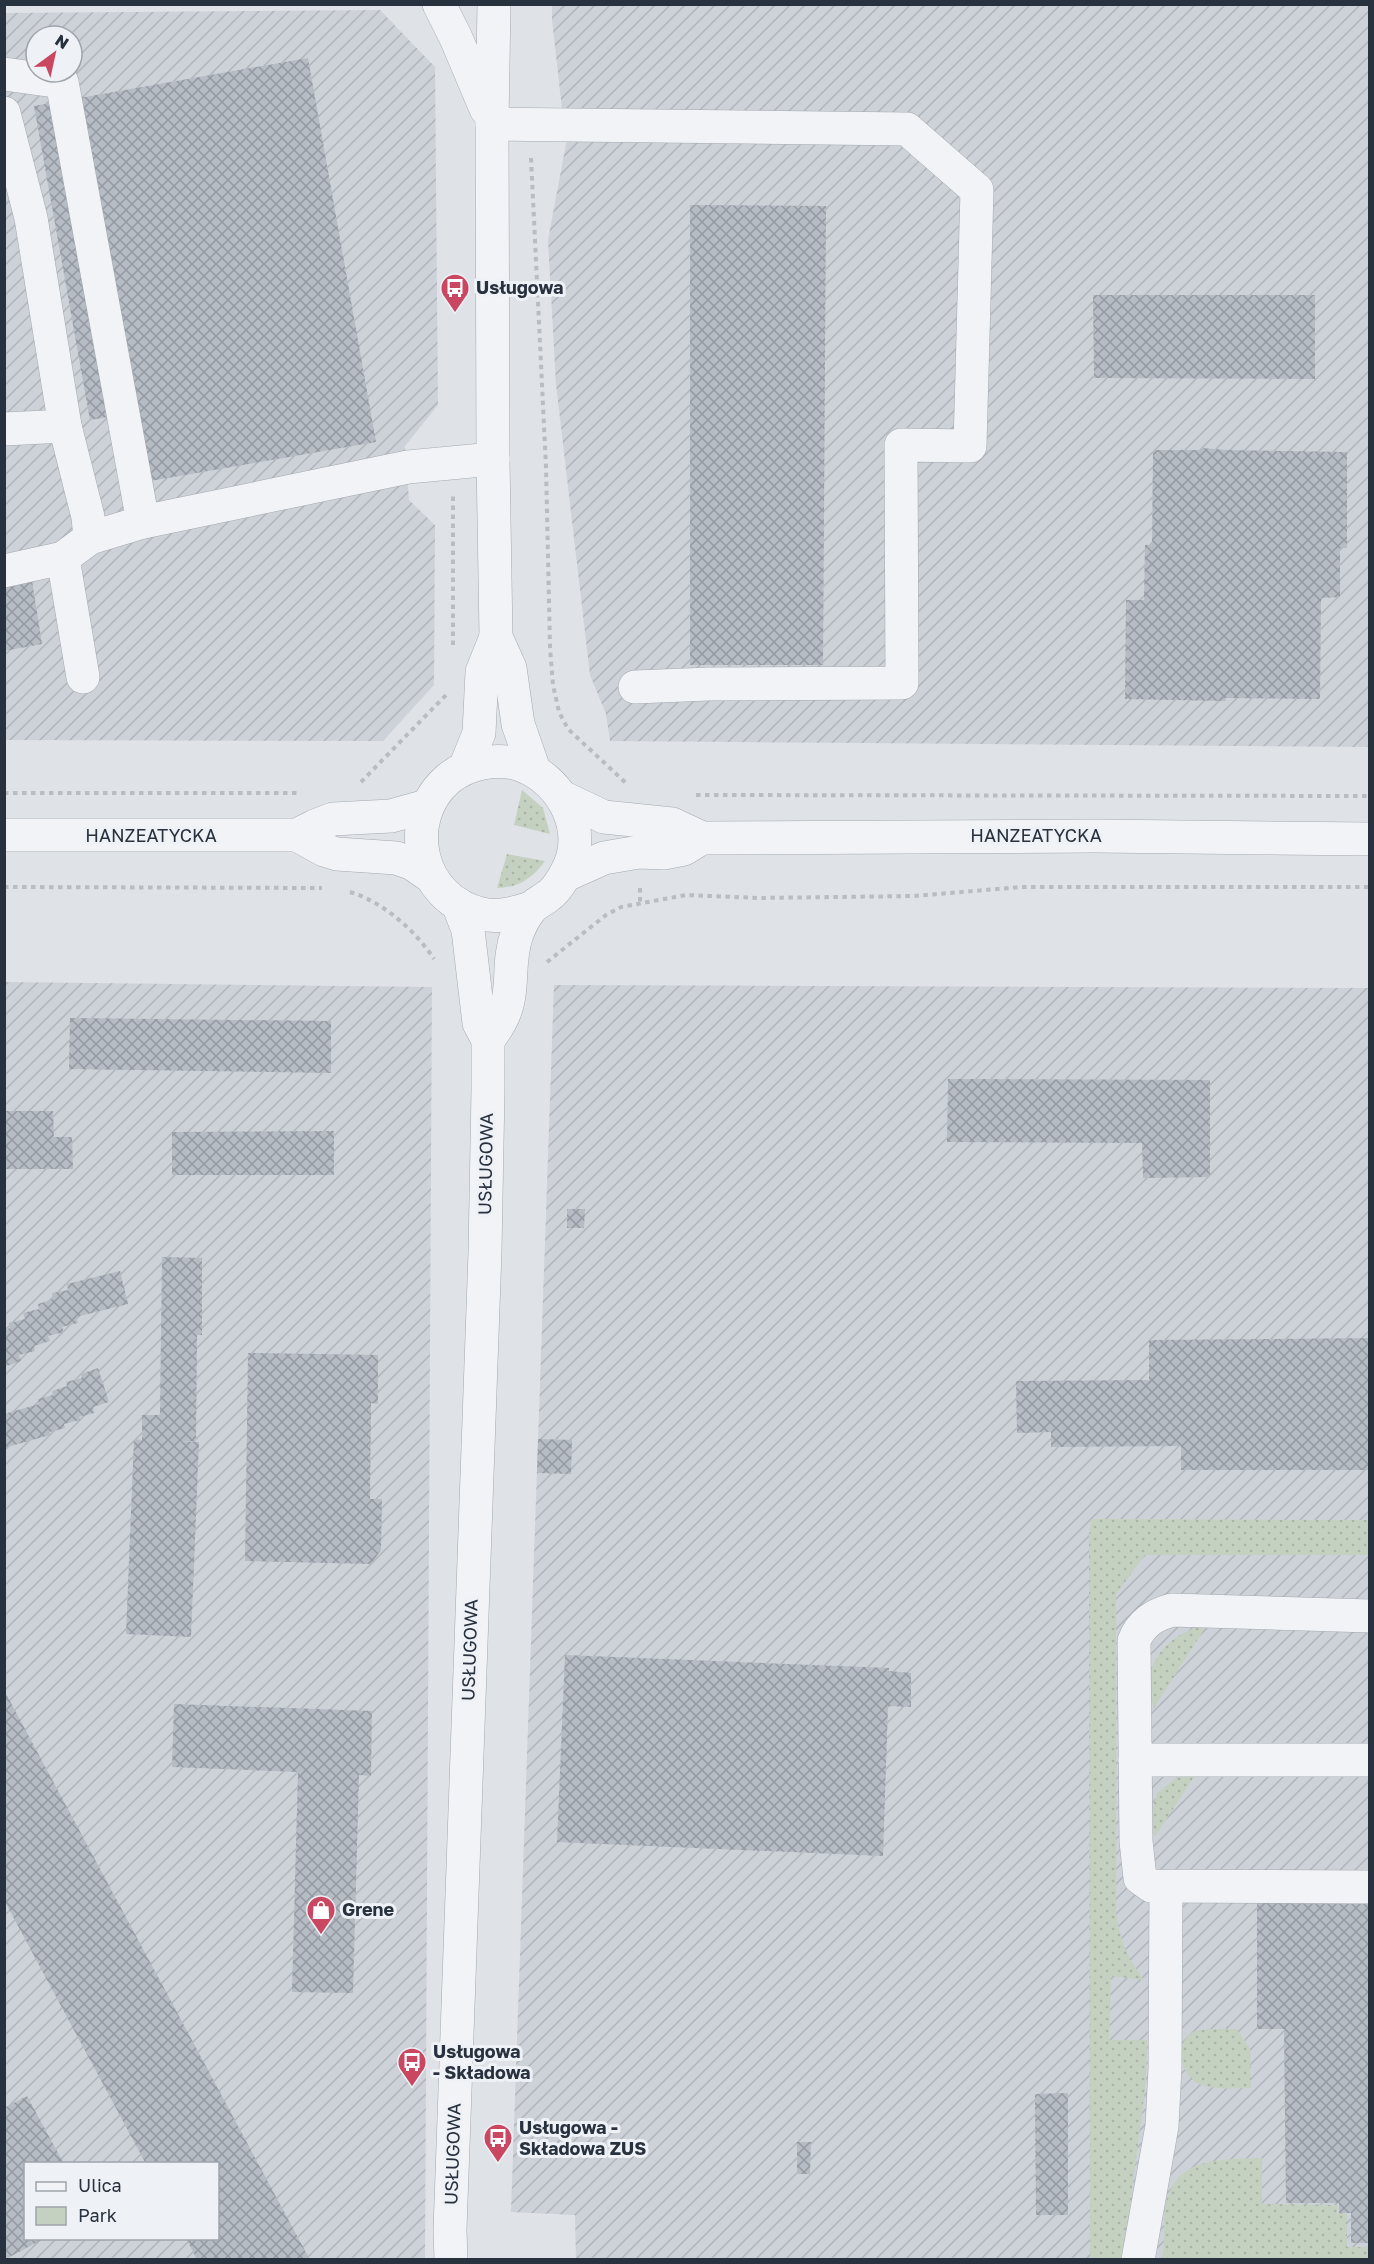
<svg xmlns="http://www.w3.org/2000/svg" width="1374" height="2264" font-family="'Golos Text',sans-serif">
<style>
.industrial{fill:url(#industrial-furrows);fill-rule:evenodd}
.green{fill:url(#green-dots)}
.building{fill:url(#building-cross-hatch)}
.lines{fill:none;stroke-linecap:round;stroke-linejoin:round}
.minor-casing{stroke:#a4a9b1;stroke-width:34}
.path{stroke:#b9bdc2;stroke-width:4;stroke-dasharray:4.5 4.5;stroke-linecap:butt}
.minor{stroke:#f1f3f6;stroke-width:33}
.labels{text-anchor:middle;stroke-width:6;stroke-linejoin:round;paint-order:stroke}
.poi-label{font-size:18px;font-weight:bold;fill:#28313e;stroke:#eef1f5;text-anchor:start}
.street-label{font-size:18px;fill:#28313e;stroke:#eef1f5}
</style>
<defs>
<pattern id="industrial-furrows" width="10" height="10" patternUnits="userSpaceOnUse" patternTransform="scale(1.5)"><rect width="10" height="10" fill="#cdd2d9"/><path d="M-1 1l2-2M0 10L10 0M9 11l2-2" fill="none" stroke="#b0b5bb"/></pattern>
<pattern id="green-dots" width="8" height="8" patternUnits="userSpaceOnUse" patternTransform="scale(1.5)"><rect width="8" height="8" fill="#c5d1c0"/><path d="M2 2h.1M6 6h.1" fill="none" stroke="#a9b4a6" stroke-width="1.8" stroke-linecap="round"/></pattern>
<pattern id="building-cross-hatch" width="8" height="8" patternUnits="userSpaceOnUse" patternTransform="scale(1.5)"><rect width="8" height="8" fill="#b6bcc4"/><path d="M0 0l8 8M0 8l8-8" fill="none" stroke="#9499a1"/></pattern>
</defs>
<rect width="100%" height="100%" fill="#dfe2e7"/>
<g class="industrial">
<polygon points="552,5 1369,5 1369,747 610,741 606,714 590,675 556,384 548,240 566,144 552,20"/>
<path d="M380 10 435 67 438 405 405 446 409 500 435 525 434 685 383 741 5 740 4 13ZM36 36H72V72H36Z"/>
<path d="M5 982 432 987 425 2259 5 2260ZM26 2164H218V2238H26Z"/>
<polygon points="554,985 1369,988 1369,2259 576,2259 575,2215 511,2212"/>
</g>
<g class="green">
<polygon points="522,790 543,808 550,834 514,825"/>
<path d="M507 854 545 861C533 878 518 888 497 888Z"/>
<path d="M1091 1519 1369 1520V1555H1145L1116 1594V1912C1119 1938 1128 1959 1144 1980L1111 1976 1109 2040H1147L1146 2082 1123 2259 1090 2260 1089 1536Z"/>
<path d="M1198 1627 1205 1628 1154 1708C1138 1670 1163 1638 1198 1627Z"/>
<path d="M1187 1774 1195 1775 1155 1837C1147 1825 1153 1807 1157 1793L1176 1778Z"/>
<path d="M1209 2029H1237L1250 2049 1251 2088C1234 2088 1210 2091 1195 2082 1179 2071 1175 2040 1195 2031 1199 2030 1205 2030 1209 2029Z"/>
<path d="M1262 2158V2204L1337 2205V2214H1347V2247H1369V2259H1162C1165 2243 1163 2225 1165 2208 1174 2155 1221 2160 1262 2158Z"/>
</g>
<g class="building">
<polygon points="308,58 376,442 150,481 138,412 90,420 34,106"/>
<polygon points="690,205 826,206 823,665 690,665"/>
<polygon points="1093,295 1315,295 1315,379 1094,378"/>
<polygon points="1201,448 1227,450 1347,452 1347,548 1340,548 1340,597 1321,598 1320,699 1225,698 1226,701 1125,699 1126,600 1144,600 1145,545 1152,545 1153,450 1201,450"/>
<polygon points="32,581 42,644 4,651 4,586"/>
<polygon points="70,1018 331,1021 331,1073 69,1069"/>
<polygon points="948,1079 1210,1080 1210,1177 1143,1178 1142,1143 947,1142"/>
<polygon points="4,1111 53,1111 54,1137 72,1137 73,1169 4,1169"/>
<polygon points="334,1131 334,1175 172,1175 172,1132"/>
<polygon points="567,1209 585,1209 584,1228 567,1228"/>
<polygon points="162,1257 202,1258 202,1335 197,1335 196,1441 178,1441 199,1442 191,1637 126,1634 134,1439 142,1440 142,1415 160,1415"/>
<polygon points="120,1271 128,1304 76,1317 78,1323 62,1327 64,1332 48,1336 50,1341 34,1346 35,1351 19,1355 21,1361 4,1367 4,1330 10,1328 9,1323 25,1319 23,1313 39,1309 38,1304 53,1299 52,1293 68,1290 67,1284"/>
<polygon points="1370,1338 1370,1470 1181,1470 1181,1446 1051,1447 1051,1432 1017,1433 1016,1381 1149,1380 1149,1340"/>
<polygon points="248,1353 378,1355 378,1404 371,1403 370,1499 382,1499 381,1550 371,1564 245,1561"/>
<polygon points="98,1368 109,1402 93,1407 94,1413 79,1417 80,1420 64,1424 65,1428 50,1432 50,1435 4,1448 4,1414 39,1404 38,1399 53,1395 52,1391 67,1386 66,1382 82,1378 81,1374"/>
<polygon points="538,1439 572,1440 571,1474 537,1473"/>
<polygon points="565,1655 889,1668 889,1671 911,1673 911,1707 888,1706 883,1856 557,1842"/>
<polygon points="4,1690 310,2260 197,2260 186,2238 218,2238 218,2164 146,2164 4,1900"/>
<polygon points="174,1704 372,1711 371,1776 359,1775 353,1993 292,1992 298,1772 172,1767"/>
<polygon points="1370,1894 1370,2243 1351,2243 1351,2213 1339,2213 1339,2203 1286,2203 1284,2029 1257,2029 1257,1895"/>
<polygon points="1068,2093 1068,2215 1036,2215 1035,2094"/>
<polygon points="27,2096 64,2164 26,2164 26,2238 45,2238 4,2260 4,2108"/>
<polygon points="797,2142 811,2142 810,2174 797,2174"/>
</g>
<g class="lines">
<g class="minor-casing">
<g id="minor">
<polyline points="439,4 456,38 486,109"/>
<polyline points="494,4 492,124 493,459 496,637 510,668 518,724 534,770"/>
<polyline points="4,74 62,82 143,522"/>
<polyline points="4,113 31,218 65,426 88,517 90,538"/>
<polyline points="492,124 907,129 977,190 970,446 901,445 902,683 709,684 635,687"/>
<polyline points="4,429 65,426"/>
<polyline points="63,558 83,677"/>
<polyline points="4,571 63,558 90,538 143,522 408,467 493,459"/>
<polyline points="465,768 479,733 482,672 496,637"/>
<polyline points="564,798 604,817 672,824 702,838 1096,836 1370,839"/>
<polyline points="4,835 297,835 315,826 333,819 391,816 427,806"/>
<polyline points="297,835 324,850 337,854 396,858 411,863 430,876"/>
<polyline points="566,875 604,858 639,852 664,853 684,849 702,838"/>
<path d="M488 1040C497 1028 505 1016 508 1001 513 977 508 960 517 934 520 926 525 916 530 910 534 904 542 901 548 896 555 892 561 882 565 875 590 833 564 781 521 765 497 757 467 763 448 779 401 820 419 900 482 914 498 918 515 913 531 908"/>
<path d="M1370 1616 1172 1610C1154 1615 1141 1623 1134 1641L1136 1841 1140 1878 1151 1886 1370 1887"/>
<polyline points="1135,1760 1370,1760"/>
<polyline points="451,2260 450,2230 485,1252 488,1090 488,1040 479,1023 468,930 458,904"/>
<polyline points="1138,2260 1162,2126 1165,2068 1166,1887"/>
</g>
</g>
<g class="path">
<polyline points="531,158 546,467 550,647 553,685 559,712 568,729 627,784"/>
<polyline points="453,645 453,496"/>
<polyline points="361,782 446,695"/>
<polyline points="4,793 301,793"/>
<polyline points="696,795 1370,796"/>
<polyline points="4,887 322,888"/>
<polyline points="640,888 640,903"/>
<path d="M350 892C383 902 415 930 434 959"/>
<polyline points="547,962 606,915 621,907 686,895 759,898 913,896 1021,887 1370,887"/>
</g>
<use href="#minor" class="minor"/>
</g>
<defs>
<g id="bus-pin" transform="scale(1.5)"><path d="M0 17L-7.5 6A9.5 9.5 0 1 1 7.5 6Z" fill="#c94760" stroke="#eef1f5"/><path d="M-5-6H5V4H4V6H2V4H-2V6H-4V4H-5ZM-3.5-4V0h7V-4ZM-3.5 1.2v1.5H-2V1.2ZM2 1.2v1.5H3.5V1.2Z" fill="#fff"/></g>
<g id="shop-pin" transform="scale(1.5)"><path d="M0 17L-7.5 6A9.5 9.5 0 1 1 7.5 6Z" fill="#c94760" stroke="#eef1f5"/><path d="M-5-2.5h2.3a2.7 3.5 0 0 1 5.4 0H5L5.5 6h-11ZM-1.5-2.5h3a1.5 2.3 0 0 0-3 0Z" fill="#fff"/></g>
</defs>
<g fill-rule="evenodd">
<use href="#bus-pin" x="455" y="288"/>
<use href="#shop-pin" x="321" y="1910"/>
<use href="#bus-pin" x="412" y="2062"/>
<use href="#bus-pin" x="498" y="2138"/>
</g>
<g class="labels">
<g class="poi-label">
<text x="476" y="294">Usługowa</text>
<text x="342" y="1916">Grene</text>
<text x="433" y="2058">Usługowa<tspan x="433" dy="21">- Składowa</tspan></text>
<text x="519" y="2134">Usługowa -<tspan x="519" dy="21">Składowa ZUS</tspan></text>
</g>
<g class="street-label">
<text x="151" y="842">HANZEATYCKA</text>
<text x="1036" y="842">HANZEATYCKA</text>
<text transform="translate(486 1164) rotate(-89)" y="6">USŁUGOWA</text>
<text transform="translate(470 1650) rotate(-88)" y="6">USŁUGOWA</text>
<text transform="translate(453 2154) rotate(-88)" y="6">USŁUGOWA</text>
</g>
</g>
<rect width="1374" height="2264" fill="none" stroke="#28313e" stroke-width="12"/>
<rect x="24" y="2162" width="195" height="78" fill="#eef1f5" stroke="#9fa4ac" stroke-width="1.5"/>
<rect x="36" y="2182" width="30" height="9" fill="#f1f3f6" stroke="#9fa4ac" stroke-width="1.5"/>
<text x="78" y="2192" font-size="18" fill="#28313e">Ulica</text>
<rect x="36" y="2207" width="30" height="18" fill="#c5d1c0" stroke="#9fa4ac" stroke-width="1.5"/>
<text x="78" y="2222" font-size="18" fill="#28313e">Park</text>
<g transform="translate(54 54) rotate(33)"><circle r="28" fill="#eef1f5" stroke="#9fa4ac" stroke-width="1.5"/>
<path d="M0-4.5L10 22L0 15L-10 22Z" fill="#c94760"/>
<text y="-9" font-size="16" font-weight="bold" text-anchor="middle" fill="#28313e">N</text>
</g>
</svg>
